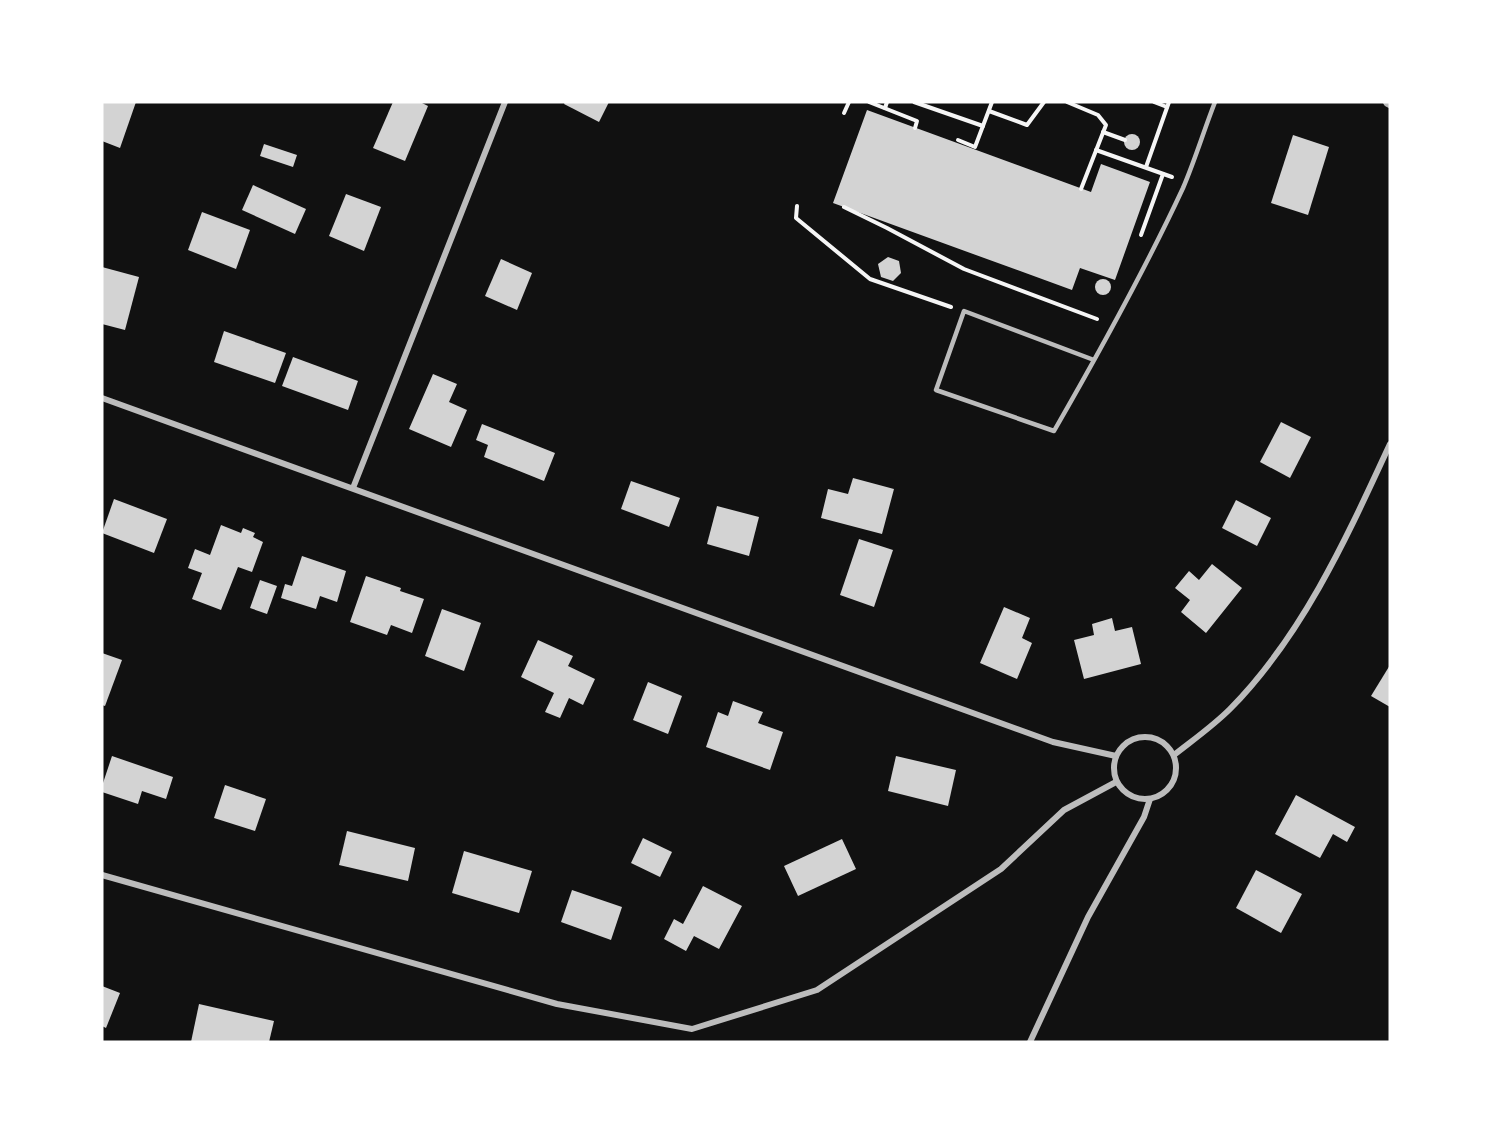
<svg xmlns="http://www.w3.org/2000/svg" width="1492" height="1144" font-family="'Asap Condensed',sans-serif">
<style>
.building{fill:#d3d3d3}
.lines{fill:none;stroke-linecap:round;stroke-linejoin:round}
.path{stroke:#f5f5f5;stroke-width:4}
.service{stroke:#bcbcbc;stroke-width:4.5}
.minor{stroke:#bcbcbc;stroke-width:6}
.tertiary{stroke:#bcbcbc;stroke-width:10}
</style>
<rect width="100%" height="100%" fill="#111"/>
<g class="building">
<polygon points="102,102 136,102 120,148 102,141"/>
<polygon points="393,102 420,102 428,106 405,161 373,148"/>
<polygon points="565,102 609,102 599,122 564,104"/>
<polygon points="867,110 1091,192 1101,164 1150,182 1115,280 1080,268 1072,290 833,203"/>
<circle cx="1132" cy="142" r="8"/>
<polygon points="1293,135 1329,147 1308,215 1271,203"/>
<polygon points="264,144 297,155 293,167 260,156"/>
<polygon points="253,185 306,209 295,234 242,210"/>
<polygon points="346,194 381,207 364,251 329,236"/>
<polygon points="202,212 250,230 236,269 188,250"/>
<polygon points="888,257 899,261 901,273 893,281 881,277 878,264"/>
<polygon points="501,259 532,273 517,310 485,296"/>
<polygon points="102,267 139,277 125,330 102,324"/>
<circle cx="1103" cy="287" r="8"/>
<polygon points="224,331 286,353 275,383 214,362"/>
<polygon points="293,357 358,381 348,410 282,386"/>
<polygon points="433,374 457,384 449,402 467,410 451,447 409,429"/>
<polygon points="1281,422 1311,437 1290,478 1260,462"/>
<polygon points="482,424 555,453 544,481 484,457 488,445 476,440"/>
<polygon points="853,478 894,489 882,534 821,518 828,489 848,494"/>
<polygon points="631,481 680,498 669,527 621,509"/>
<polygon points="114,499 167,519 154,553 102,533"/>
<polygon points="1236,500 1271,518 1257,546 1222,528"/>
<polygon points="717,506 759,517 749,556 707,544"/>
<polygon points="221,525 241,533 243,528 255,533 253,537 263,542 252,572 238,567 221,610 192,599 202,573 188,568 195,549 210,555"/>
<polygon points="859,539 893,550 874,607 840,595"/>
<polygon points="302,556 346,571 337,602 320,596 316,609 281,598 285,584 292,586"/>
<polygon points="1212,564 1242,588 1206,633 1181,612 1190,600 1175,588 1189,571 1199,580"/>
<polygon points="366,576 401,588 400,591 424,599 412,633 391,625 387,635 350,622"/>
<polygon points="260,580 277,586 267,614 250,608"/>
<polygon points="1004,607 1030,618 1022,638 1032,643 1017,679 980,663"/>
<polygon points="442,609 481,623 464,671 425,656"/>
<polygon points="1112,618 1115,631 1132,627 1141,664 1084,679 1074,640 1094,635 1092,624"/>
<polygon points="538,640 573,656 568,666 595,679 583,705 569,698 560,718 545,712 554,693 521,677"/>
<polygon points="102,653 122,660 105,706 102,705"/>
<polygon points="1390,665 1390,707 1371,696"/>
<polygon points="648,682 682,696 668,734 633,720"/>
<polygon points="733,701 763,712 758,723 783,732 770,770 706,747 718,712 728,716"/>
<polygon points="112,756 173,777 166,799 142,791 138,804 102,792 102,786"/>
<polygon points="896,756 956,770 948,806 888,791"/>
<polygon points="225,785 266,799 255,831 214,818"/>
<polygon points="1296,795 1355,827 1347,842 1333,834 1320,858 1275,834"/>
<polygon points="347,831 415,848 408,881 339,865"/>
<polygon points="643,838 672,852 660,877 631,863"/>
<polygon points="842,839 856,869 798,896 784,866"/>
<polygon points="464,851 532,871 519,913 452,893"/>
<polygon points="1256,870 1302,894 1281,933 1236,908"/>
<polygon points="703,886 742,906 719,949 694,936 686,951 664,939 674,919 683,924"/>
<polygon points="572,890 622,907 611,940 561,922"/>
<polygon points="102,986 120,993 106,1028 102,1026"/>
<polygon points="199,1004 274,1021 269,1042 191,1042"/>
</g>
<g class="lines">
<g class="path">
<polyline points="869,102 917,121 915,128"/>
<polyline points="914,102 983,126"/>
<polyline points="1067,102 1098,115 1106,125 1081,189"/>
<polyline points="1154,102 1167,107"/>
<polyline points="885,108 887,102"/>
<polyline points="989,111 1027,125 1044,102"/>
<polyline points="844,113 849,102"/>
<polyline points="1103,132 1125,140"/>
<polyline points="958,140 975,147 992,102"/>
<polyline points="1096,150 1172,177"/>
<polyline points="1146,167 1169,102"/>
<polyline points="797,206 796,218 870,279 951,307"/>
<polyline points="844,207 887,228 964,269 1097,319"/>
<polyline points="1141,235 1163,174"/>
</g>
<path class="service" d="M1094 360 964 311 936 390 1054 431C1100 351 1144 272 1183 188 1195 160 1204 130 1215 102"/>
<g class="minor">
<polyline points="102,398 1053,742 1116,756"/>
<polyline points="353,488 505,102"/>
<circle cx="1145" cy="768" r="31"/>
<path d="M1174 755C1193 740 1213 726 1230 709 1303 635 1347 537 1390 444"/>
<polyline points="102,875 557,1004 692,1029 817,990 1001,869 1064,810 1116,782"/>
<polyline points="1030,1042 1088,917 1144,817 1150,799"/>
</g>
<polyline class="tertiary" points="1388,102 1390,103"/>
</g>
<rect width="1492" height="1144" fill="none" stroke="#ffffff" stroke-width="207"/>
</svg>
